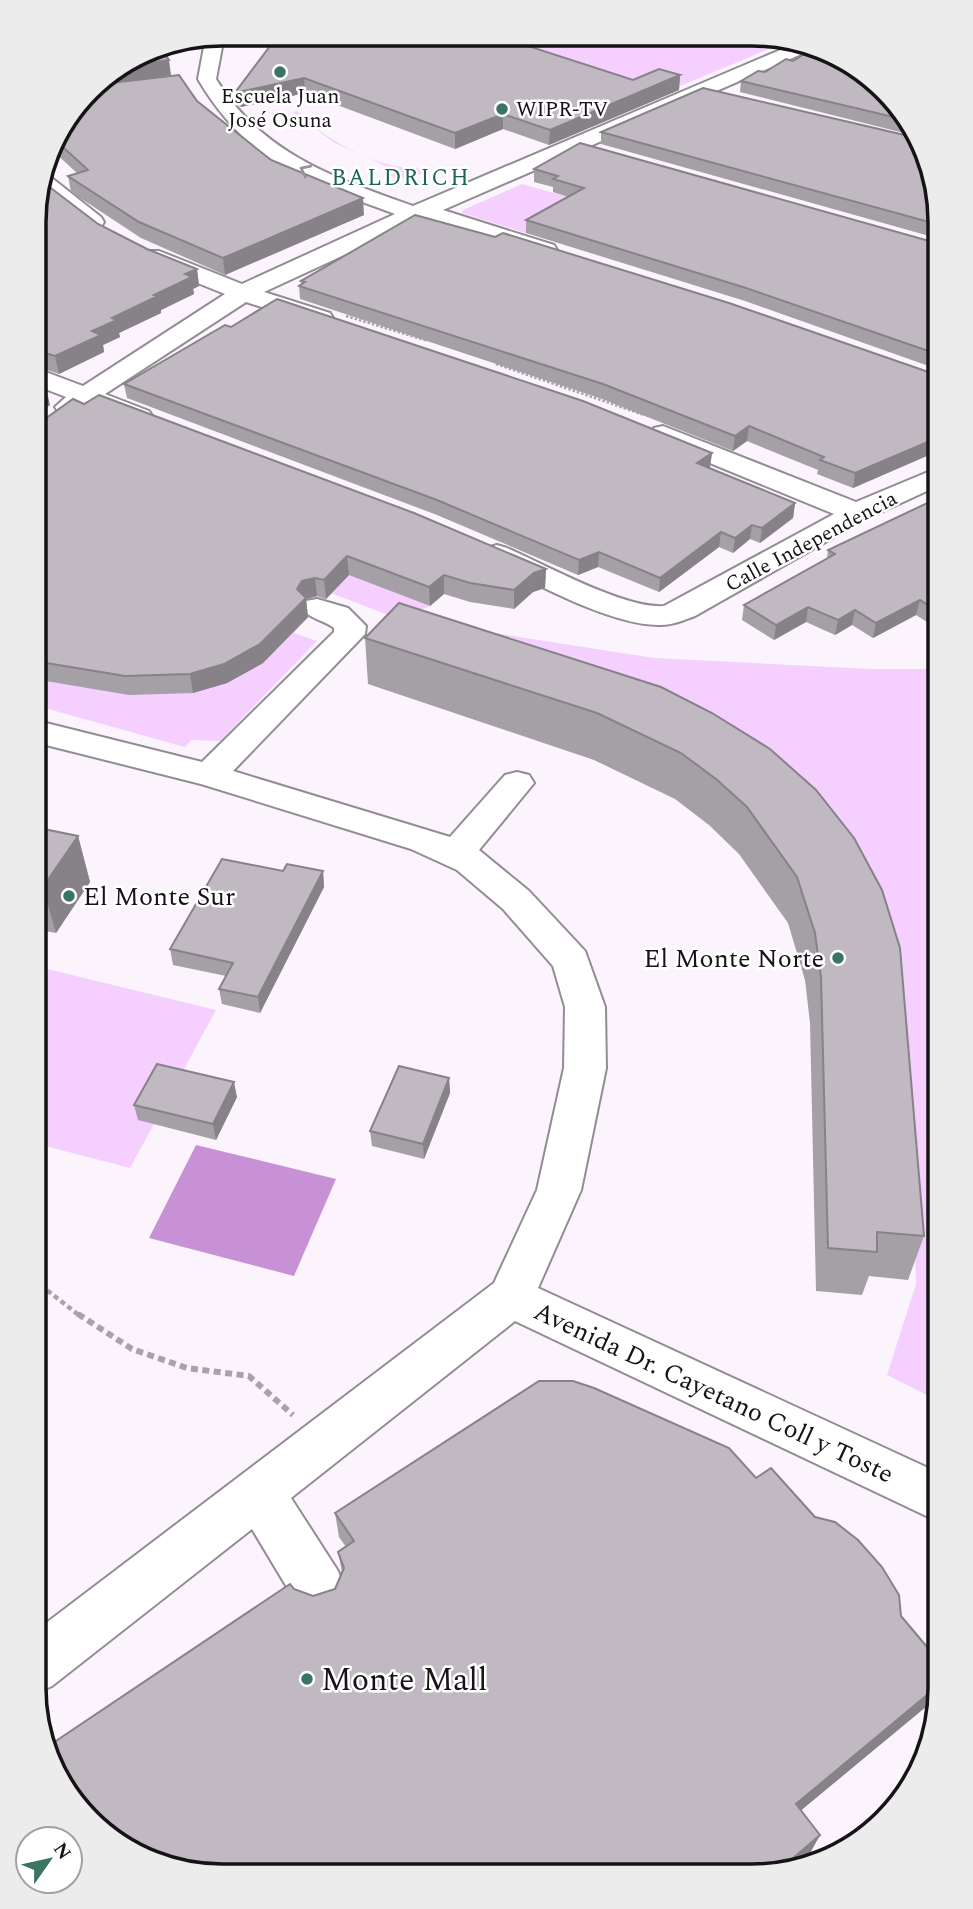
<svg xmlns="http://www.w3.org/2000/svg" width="973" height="1909" font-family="Spectral,serif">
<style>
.green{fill:#f5cffe}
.water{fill:#c890d5}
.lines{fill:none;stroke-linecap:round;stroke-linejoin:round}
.minor-casing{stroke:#938c95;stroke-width:4}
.path-far3{stroke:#a8a3aa;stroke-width:2.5;stroke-dasharray:2.5 2;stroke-linecap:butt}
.path-far2{stroke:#a8a3aa;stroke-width:3.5;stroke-dasharray:4.5 2.5;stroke-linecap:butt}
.path-far1{stroke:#a8a3aa;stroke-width:4.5;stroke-dasharray:5 3.5;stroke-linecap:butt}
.path{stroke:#a8a3aa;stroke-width:6;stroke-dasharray:7 4.5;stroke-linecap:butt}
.minor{fill:#fff;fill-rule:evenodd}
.wall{fill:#a59fa6}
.shaded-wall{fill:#868287}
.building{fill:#c0b9c1;stroke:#868287;stroke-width:2}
.oneway{stroke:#969596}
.poi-dot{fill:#387562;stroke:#fff;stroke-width:2.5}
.labels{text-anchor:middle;stroke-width:5;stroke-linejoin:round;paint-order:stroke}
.far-poi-label{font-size:21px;fill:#161316;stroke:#fff}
.far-street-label{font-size:21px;fill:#161316;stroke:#fff}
.far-neighbourhood-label{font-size:23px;letter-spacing:2px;fill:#196550;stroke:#fff}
.poi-label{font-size:26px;fill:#161316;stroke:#fff;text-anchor:start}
.street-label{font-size:26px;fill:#161316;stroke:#fff}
.near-poi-label{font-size:32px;fill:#161316;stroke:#fff;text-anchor:start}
.rim{fill:none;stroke:#161316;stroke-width:3.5}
</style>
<rect width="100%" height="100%" fill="#fbf4fd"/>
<g class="green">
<path d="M453 35 787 37 791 39C743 61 696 79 648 99Z"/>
<path d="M297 111C322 138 381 171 418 168L422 173 410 179 390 176 397 171 335 143 293 112Z"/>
<polygon points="522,184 590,203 529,234 462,213 463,210"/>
<polygon points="35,495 338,565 358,578 430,606 418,611 392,617 654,658 870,669 940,669 939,1401 887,1375 916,1284 911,1122 847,884 391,616 331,593 294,633 317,641 220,741 191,740 185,747 34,705"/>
<polygon points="39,967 216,1010 130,1168 34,1143 34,975"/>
</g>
<polygon class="water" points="196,1145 336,1179 294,1276 149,1238"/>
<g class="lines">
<g class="minor-casing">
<g id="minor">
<path d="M231 33 222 47 216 79C262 154 335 178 413 206L799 42 813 49 443 210 554 245 557 250 554 255H538L424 218 264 292 330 313 333 318 330 323 321 325 312 323 246 302 105 394 149 411 153 417 149 423C129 428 106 413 88 406L68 415 59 413 55 407 66 397 35 385V368L83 386 225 294 143 261 140 256 143 251H159L242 284 395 214C308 182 247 163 198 79L204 47 212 35Z"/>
<path d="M42 173 48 175 101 217 104 222 101 227C77 232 54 202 38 187Z"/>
<path d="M663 426 856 502 940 467V485L866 519 695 616C684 620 670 626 658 625 607 624 534 582 487 560L482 554 487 548 497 545 507 548C546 565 625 609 664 606L834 514 654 440 650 434 654 428Z"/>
<path d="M317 599 348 608 366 626 365 634 233 771 450 837 505 775 517 772 529 775 534 783 479 850 529 891 585 951 605 1007 606 1068 581 1190 538 1288 939 1473V1522L515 1321 291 1498 338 1571 345 1590 338 1609 319 1616 300 1609 252 1529 52 1686 34 1694 33 1633 494 1283 537 1190 564 1068 565 1007 553 966 503 909 457 870 411 849 201 784 34 742V720L202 762 334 632V628C324 620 309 619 302 608L306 601Z"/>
</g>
</g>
<g class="path-far3">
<polyline points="346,316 428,341"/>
<polyline points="496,364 644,415"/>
</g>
<polyline class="path-far2" points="34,698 47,702"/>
<g class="path-far1">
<polyline points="34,935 39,930"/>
<polyline points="34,1280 80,1316"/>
</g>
<polyline class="path" points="78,1314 132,1349 187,1368 249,1376 293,1415"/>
<use href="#minor" class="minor"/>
</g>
<g class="wall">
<polygon points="279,34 633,80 680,75 679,90 549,145 503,129 455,149 305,93 241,107 238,105 237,90"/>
<polygon points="188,40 184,48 160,48 171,75 133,81 197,101 271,160 364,215 225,275 141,238 71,192 68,176 77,173 54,152 50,147 53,138 150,47"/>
<polygon points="793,61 875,80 912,135 740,92 741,81"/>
<polygon points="601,132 940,222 940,239 601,144"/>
<polygon points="534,169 940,244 940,370 745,301 526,233 526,220 568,197 553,192 553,187 534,182"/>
<polygon points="35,198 98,224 147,249 197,269 199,286 193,289 194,294 161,310 161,313 119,333 120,337 103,345 104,352 59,374 35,366"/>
<polygon points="301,281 940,376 940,460 929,455 853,488 817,474 818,470 747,441 733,451 602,399 300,299 299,286 301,284"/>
<polygon points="231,327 712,453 710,467 709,468 795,503 793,518 760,543 750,539 733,553 719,547 659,592 598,567 578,575 437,515 127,398 124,384"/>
<polygon points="84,404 546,569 545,588 533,592 514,609 470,602 444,594 430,606 349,575 326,599 317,596 306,599 308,617 263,663 227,683 193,693 129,695 34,679 35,422 42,421"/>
<polygon points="940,497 940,616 939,615 927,622 916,615 873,638 852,625 835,635 806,622 774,640 742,620 744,605 827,559 828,550"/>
<polygon points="365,638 770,749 924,1236 908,1280 869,1276 862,1295 816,1291 810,1023 805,980 788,923 739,854 709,825 675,799 594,760 368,684"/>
<polygon points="34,827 78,836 90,882 56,933 34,929"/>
<polygon points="283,871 323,871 324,887 260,1013 222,1004 219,989 226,976 173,965 170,949"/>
<polygon points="449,1078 450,1093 424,1159 372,1146 370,1131"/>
<polygon points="237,1097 216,1140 138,1120 134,1105"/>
<polygon points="756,1478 901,1616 939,1696 801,1810 820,1835 810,1853 294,1589 313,1596 335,1589 342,1572 338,1552 346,1547 339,1537 335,1513"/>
</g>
<g class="shaded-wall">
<polygon points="188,40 184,48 183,41"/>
<polygon points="169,60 171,75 93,86 97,80 118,67"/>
<polygon points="680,75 679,90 549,145 550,130"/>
<polygon points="304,78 305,93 241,107 239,92"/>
<polygon points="503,114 503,129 455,149 455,133"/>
<polygon points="363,198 364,215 225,275 223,258"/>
<polygon points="197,269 199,286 193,289 194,294 161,310 161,313 119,333 120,337 103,345 104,352 59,374 55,356 112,318 185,274"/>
<polygon points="46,387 50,405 35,417 35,396"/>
<polygon points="749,426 747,441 733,451 735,436"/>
<polygon points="932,440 929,455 853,488 855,473"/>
<polygon points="712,453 710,467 695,477 697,463"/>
<polygon points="795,503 793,518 760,543 762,528"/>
<polygon points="752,525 750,539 733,553 735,538"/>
<polygon points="721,532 719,547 659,592 660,578"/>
<polygon points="599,552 598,567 578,575 579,560"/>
<polygon points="347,556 349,575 326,599 324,580"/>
<polygon points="546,569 545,588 533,592 514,609 514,590 534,573"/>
<polygon points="444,575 444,594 430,606 429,587"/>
<polygon points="315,578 317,596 306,599 308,617 263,663 227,683 193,693 190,674 297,589 302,581"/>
<polygon points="920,600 916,615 873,638 876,623"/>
<polygon points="940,602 939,615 927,622 931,607"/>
<polygon points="808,607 806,622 774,640 776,625"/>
<polygon points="855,610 852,625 835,635 838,620"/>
<polygon points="78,836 90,882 56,933 43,887"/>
<polygon points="323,871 324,887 260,1013 258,997"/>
<polygon points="449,1078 450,1093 424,1159 423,1144"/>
<polygon points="234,1082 237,1097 216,1140 213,1124"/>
<polygon points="939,1685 939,1696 787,1822 796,1804"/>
<polygon points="820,1835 810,1853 791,1869 778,1871"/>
</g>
<g class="building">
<polygon points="279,34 494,35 633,80 659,69 680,75 550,130 503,114 455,133 304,78 239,92 237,90"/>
<polygon points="159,46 169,60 118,67 150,47"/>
<polygon points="813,49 875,80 902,119 741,81 758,71 765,72 786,59 793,61"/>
<polygon points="179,75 197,101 271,160 363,198 223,258 139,222 68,176 88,170 53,138 94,85"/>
<polygon points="703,88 913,137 930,162 940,225 601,132"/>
<polygon points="580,143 940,244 940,355 746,288 526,220 584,188 553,179 558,176 534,169"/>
<polygon points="43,182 98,224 147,249 197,269 185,274 192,277 154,295 158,296 112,318 117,320 92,331 101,335 55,356 35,350 35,198 39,183"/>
<polygon points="415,215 495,237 503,233 729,303 940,376 940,444 932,440 855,473 820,460 824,457 749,426 735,436 603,384 299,286 305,282 301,281"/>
<polygon points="277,299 583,401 712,453 697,463 795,503 762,528 752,525 735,538 721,532 660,578 599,552 579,560 437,500 124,384 225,325 231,327"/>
<polygon points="35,382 46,387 35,396"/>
<polygon points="99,395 414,513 546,569 534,573 514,590 470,583 444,575 429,587 347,556 324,580 315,578 302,581 297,589 306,598 260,644 224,664 190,674 125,676 34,661 35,481 41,476 35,476 35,422 42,421 73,399 84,404"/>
<polygon points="940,497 940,602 931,607 920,600 876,623 855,610 838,620 808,607 776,625 744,605 835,554 828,550"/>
<polygon points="399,603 661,687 712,713 770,749 816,790 854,838 882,890 900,948 924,1236 877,1232 877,1252 828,1248 821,977 815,933 797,877 747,807 716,779 681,753 597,713 365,638"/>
<polygon points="34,827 78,836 43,887 34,885"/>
<polygon points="222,859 283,871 287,864 323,871 258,997 219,989 233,963 170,949"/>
<polygon points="157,1064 234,1082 213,1124 134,1105"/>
<polygon points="399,1066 449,1078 423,1144 370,1131"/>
<polygon points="539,1381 573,1381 594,1388 729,1448 756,1478 771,1468 815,1517 835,1522 858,1540 882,1567 899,1595 901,1616 939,1661 939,1685 796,1804 820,1835 778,1871 751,1876 197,1874 98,1829 44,1749 290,1584 294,1589 313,1596 335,1589 344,1568 338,1552 354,1541 335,1513"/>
</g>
<defs><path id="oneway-chevron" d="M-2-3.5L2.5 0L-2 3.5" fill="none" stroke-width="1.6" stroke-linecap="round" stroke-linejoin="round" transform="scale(1.75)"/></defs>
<use class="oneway" href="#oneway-chevron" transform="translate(305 170) rotate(-154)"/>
<g class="poi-dot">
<circle cx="280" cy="72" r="7"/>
<circle cx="502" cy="109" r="7"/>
<circle cx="69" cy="896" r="7"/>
<circle cx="838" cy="958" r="7"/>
<circle cx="307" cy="1679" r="7"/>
</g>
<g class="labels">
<g class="far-poi-label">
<text x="280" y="103">Escuela Juan<tspan x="280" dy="24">José Osuna</tspan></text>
<text x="516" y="116" text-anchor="start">WIPR-TV</text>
</g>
<g class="far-street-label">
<text transform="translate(811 541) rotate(-28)" y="7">Calle Independencia</text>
</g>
<g class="far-neighbourhood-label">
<text x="401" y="185">BALDRICH</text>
</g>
<g class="poi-label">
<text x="83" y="905">El Monte Sur</text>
<text x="824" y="967" text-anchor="end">El Monte Norte</text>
</g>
<g class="street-label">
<text transform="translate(714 1392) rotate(25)" y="9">Avenida Dr. Cayetano Coll y Toste</text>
</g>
<g class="near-poi-label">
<text x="321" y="1690">Monte Mall</text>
</g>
</g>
<path d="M0 0H973V1909H0ZM222 46H752A176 176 0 0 1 928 222V1688A176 176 0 0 1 752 1864H222A176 176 0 0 1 46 1688V222A176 176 0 0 1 222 46Z" fill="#ececec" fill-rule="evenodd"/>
<path class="rim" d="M222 46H752A176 176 0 0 1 928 222V1688A176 176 0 0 1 752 1864H222A176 176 0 0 1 46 1688V222A176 176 0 0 1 222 46Z"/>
<g transform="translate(49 1860) rotate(56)"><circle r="33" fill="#ffffff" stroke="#a2a1a2" stroke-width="2"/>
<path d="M0-5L12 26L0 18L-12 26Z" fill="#387562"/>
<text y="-10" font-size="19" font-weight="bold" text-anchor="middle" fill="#161316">N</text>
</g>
</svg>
